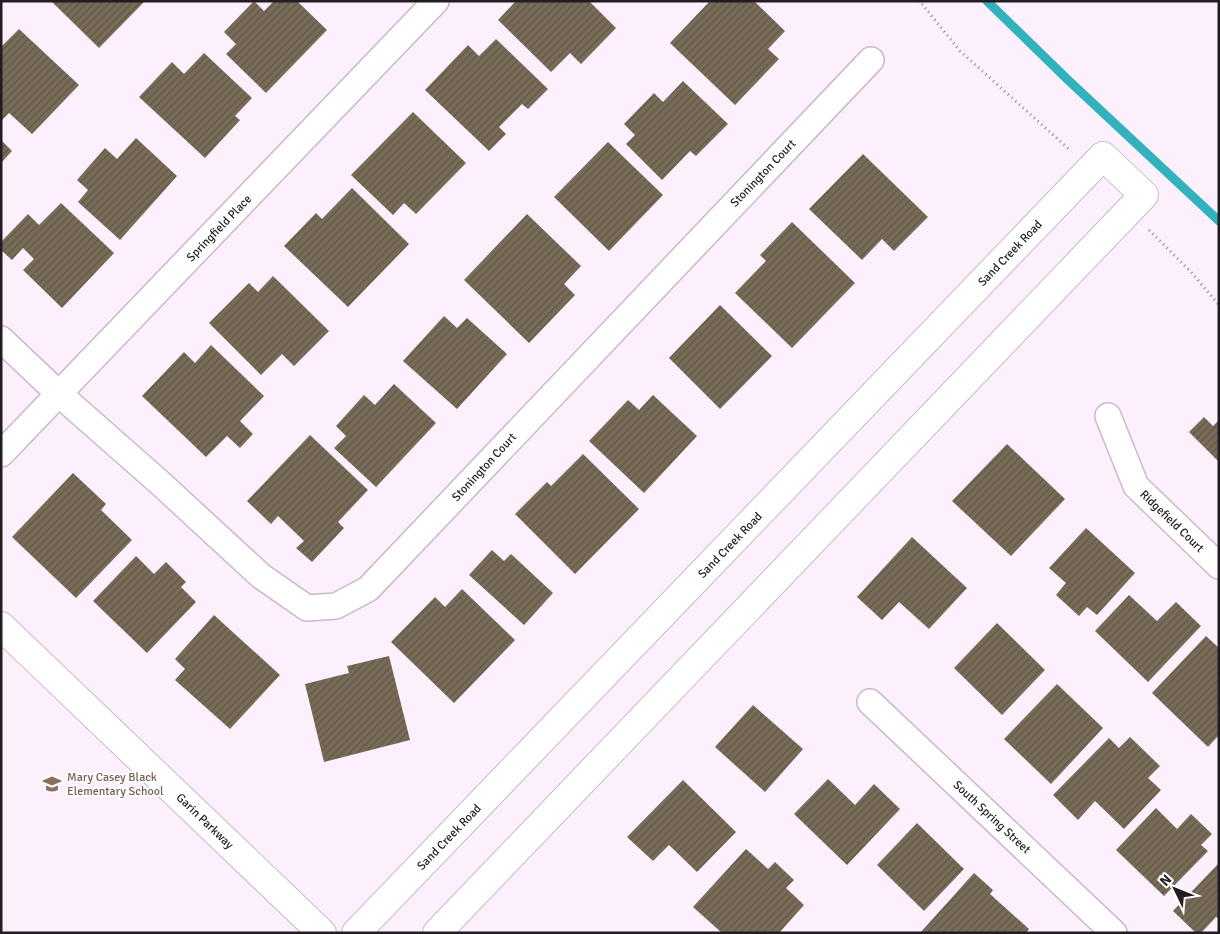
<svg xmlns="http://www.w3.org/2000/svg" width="1220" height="934" font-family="Signika,sans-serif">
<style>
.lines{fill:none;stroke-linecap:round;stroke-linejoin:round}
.stream{stroke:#32b2bf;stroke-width:9}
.building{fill:url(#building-hatch)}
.minor-casing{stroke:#cbb8cc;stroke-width:28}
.tertiary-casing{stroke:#cbb8cc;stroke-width:30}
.path{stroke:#8d838d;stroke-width:3;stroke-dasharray:1 4;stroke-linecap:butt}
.minor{stroke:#fff;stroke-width:25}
.tertiary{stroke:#fff;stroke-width:28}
.labels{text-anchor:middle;stroke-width:4;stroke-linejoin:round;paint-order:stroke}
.street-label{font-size:12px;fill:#231c23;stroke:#fff}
.education-label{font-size:12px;fill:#785e54;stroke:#fff;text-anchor:start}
</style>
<defs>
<pattern id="building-hatch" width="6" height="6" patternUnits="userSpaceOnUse" patternTransform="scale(1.25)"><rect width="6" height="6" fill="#786b57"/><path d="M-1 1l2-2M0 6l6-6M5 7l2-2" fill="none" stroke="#625748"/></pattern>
</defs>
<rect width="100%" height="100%" fill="#fcf0fd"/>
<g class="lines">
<polyline class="stream" points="987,1 1067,79 1219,221"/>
</g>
<g class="building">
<polygon points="51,1 145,1 99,48"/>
<polygon points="254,1 264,11 274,1 297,1 327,30 266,93 226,54 236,44 224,32"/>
<polygon points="516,1 589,1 616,28 581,64 570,53 551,72 498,20"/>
<polygon points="710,1 754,1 785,31 768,49 779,59 735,105 670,43"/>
<polygon points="19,29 79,85 32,134 9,113 1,121 1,47"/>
<polygon points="496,39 548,89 528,109 522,104 499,127 506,134 489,151 425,90 468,45 479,56"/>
<polygon points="204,53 252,98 235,116 240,120 205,158 139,97 172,62 184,74"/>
<polygon points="683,81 728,124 696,156 690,151 662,180 626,144 635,135 624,124 654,93 663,102"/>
<polygon points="413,112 466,163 416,214 404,203 393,215 351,175"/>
<polygon points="136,138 177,176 120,240 78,202 88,190 77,180 105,148 117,159"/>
<polygon points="1,140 12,151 1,163"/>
<polygon points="608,142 663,195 609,251 554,197"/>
<polygon points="863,154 928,217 894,251 882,239 862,260 809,209"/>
<polygon points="352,188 409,244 348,307 284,246 316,213 322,219"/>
<polygon points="61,203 114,253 62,308 23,270 34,259 23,248 12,260 1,250 1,242 28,214 39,225"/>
<polygon points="527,214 581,266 564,284 575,295 529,343 464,280"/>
<polygon points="792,222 855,283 792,348 735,293 766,261 760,255"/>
<polygon points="273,276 329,331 294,366 282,354 261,375 209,323 249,283 258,292"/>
<polygon points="720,305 772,356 720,409 669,358"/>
<polygon points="444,316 457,328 467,318 507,354 457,409 403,361"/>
<polygon points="211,345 264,396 240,421 253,434 240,448 227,436 206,457 142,396 184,352 195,363"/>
<polygon points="394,384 436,423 376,487 334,448 346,436 336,426 364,395 375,405"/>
<polygon points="653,395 697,436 644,493 589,441 628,400 639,410"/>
<polygon points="1204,417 1213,426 1219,420 1219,462 1189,432"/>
<polygon points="310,435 368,490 338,522 344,528 312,562 296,548 304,541 278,516 271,524 247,501"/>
<polygon points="1007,444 1065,499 1011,556 952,501"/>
<polygon points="583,454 639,509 575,574 515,514 547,482 551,486"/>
<polygon points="73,473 106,504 101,510 132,540 76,598 12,537"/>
<polygon points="1086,528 1135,573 1097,615 1087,607 1079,616 1056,595 1066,583 1049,568"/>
<polygon points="912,537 967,588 929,629 899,602 882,620 857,597"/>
<polygon points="492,550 504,561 511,554 553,593 524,625 469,575"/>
<polygon points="136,556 154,574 166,562 186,582 181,587 196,602 147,653 93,601"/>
<polygon points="462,589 515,640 454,703 391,642 435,597 445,607"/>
<polygon points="1129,595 1157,621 1176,602 1201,626 1148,682 1095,631"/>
<polygon points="214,615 280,675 230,729 175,680 185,669 175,659"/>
<polygon points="997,623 1045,670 1002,715 954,668"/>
<polygon points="1206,636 1219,648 1219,735 1208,747 1152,693"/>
<polygon points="389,656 410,740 324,762 305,684 349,673 347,666"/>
<polygon points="1057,684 1103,728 1051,784 1004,739"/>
<polygon points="753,705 803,749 765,792 715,747"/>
<polygon points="1130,737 1160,766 1148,778 1161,790 1124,829 1095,801 1078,820 1053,795 1109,738 1119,748"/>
<polygon points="828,779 855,805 874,784 900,809 847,865 794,814"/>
<polygon points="683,780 736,832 697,872 669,845 653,861 627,837"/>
<polygon points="1156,808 1177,829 1191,814 1212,834 1201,845 1208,851 1164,896 1116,850"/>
<polygon points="917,823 964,869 924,911 877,865"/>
<polygon points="746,849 768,869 775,862 794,880 786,888 804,905 779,933 722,933 693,907"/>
<polygon points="1219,863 1219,919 1216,917 1201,933 1196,933 1173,911"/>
<polygon points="974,873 993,890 990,894 1029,929 1026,933 920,933"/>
</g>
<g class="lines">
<g class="minor-casing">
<g id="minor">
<polyline points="1,339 59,394 159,482 261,576 307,608 336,606 368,589 871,60"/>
<polyline points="1108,416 1136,486 1219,566"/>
<polyline points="1,454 436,1"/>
<polyline points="870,702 1114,933"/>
</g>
</g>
<g class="tertiary-casing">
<g id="tertiary">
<polyline points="1,626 322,933"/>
<polyline points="356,933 1103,156 1144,195 437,933"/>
</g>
</g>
<g class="path">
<polyline points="918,1 922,4 960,51 1071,151"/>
<polyline points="1149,230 1191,272 1219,305"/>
</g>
<use href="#minor" class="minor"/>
<use href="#tertiary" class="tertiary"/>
</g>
<defs>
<g id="school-bare" transform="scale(1.5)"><path d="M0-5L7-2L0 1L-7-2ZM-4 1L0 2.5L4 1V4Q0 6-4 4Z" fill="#8d6e63" stroke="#fff" stroke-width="2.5" paint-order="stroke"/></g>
</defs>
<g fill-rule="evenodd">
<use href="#school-bare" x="52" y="784"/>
</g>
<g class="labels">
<g class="street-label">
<text transform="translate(763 173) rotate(-46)" y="4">Stonington Court</text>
<text transform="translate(219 228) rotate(-46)" y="4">Springfield Place</text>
<text transform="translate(1010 253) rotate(-46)" y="4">Sand Creek Road</text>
<text transform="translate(484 467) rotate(-47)" y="4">Stonington Court</text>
<text transform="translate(1172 521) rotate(44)" y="4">Ridgefield Court</text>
<text transform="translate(730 545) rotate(-46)" y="4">Sand Creek Road</text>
<text transform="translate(992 817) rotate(43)" y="4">South Spring Street</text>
<text transform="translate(205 821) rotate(44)" y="4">Garin Parkway</text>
<text transform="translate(449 837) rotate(-46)" y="4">Sand Creek Road</text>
</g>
<g class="education-label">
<text x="67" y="781">Mary Casey Black<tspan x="67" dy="14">Elementary School</tspan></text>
</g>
</g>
<rect width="1220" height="934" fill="none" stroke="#231c23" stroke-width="5"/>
<g transform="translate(1175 889) rotate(313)" stroke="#ffffff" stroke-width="4" paint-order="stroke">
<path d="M0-4L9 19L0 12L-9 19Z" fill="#231c23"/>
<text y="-8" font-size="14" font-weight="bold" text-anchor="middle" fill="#231c23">N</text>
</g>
</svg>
